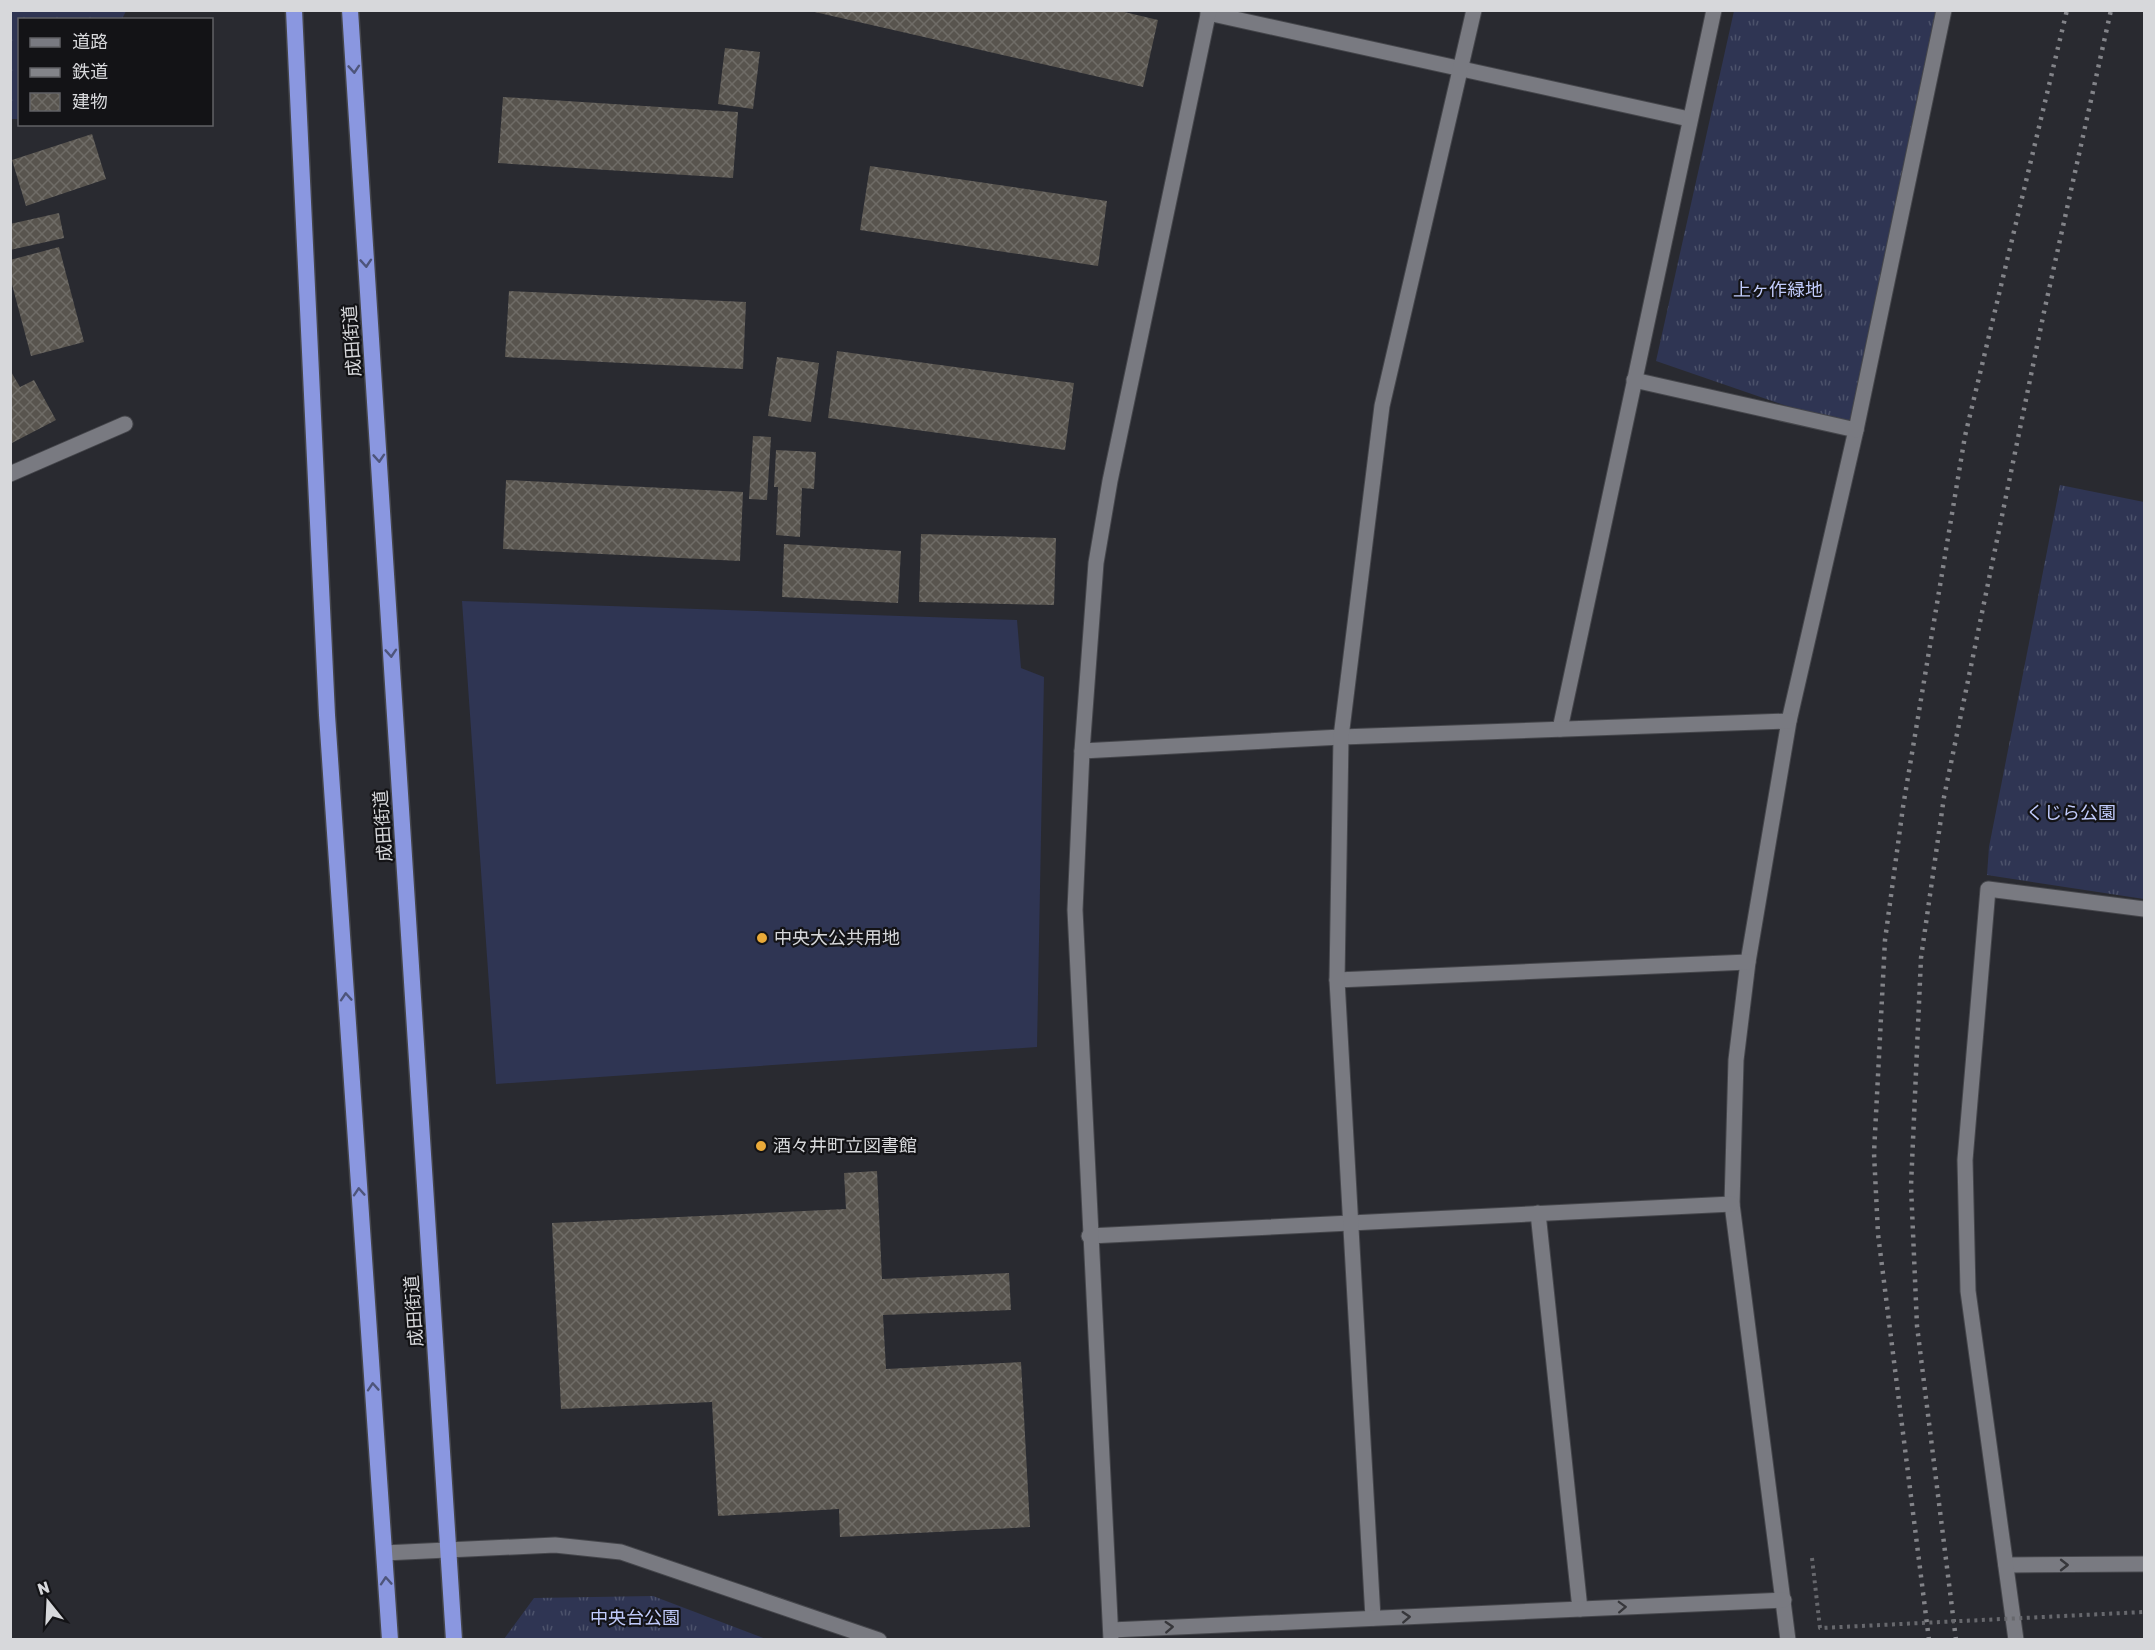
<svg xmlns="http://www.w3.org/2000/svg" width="2155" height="1650" font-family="Rubik,'Noto Sans JP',sans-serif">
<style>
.grass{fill:url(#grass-tufts)}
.forest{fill:url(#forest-firs)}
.garden{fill:#2f3553}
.building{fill:url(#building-cross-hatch)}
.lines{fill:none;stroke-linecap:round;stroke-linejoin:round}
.minor-casing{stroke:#45464b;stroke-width:17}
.tertiary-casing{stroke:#45464b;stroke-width:17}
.trunk-casing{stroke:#45464b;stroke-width:19}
.minor{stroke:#797a81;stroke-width:15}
.tertiary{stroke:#797a81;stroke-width:15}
.trunk{stroke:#8a97e0;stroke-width:16}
.rail{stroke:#838489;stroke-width:4.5;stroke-dasharray:3 6;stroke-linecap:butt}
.path-bridge{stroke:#67686d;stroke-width:4;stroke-dasharray:3 4.5;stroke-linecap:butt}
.oneway{stroke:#4e557b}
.oneway2{stroke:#37373b}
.poi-dot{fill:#eaaa39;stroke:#131316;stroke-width:2}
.labels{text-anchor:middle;stroke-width:4.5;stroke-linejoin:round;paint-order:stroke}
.park-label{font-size:18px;fill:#c1cbfb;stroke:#131316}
.street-label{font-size:18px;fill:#d7d8db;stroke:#131316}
.poi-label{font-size:18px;fill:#d7d8db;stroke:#131316;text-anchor:start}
</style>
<defs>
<pattern id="grass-tufts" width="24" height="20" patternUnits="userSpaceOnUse" patternTransform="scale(1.5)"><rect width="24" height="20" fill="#2f3553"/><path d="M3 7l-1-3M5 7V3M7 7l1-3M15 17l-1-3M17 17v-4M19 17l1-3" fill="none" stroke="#4c526b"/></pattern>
<pattern id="forest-firs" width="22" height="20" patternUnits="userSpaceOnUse" patternTransform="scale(1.5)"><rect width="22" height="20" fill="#2f3553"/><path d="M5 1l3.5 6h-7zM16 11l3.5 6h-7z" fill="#4c526b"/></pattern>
<pattern id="building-cross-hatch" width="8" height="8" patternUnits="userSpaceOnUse" patternTransform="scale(1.5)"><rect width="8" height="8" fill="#58544e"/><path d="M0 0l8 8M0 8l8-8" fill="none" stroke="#6f6c67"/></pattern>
</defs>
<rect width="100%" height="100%" fill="#292a30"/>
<g class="grass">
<polygon points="1734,11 1937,11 1856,430 1656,361"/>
<polygon points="2060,485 2144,502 2144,899 1987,875 1989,847"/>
<polygon points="653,1596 766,1639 504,1639 534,1598"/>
</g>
<polygon class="forest" points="11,10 126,10 126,11 122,19 20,20 19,119 11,119"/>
<polygon class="garden" points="462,601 1017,620 1021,668 1044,677 1037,1047 496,1084"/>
<g class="building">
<polygon points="806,10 1116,10 1158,20 1143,87"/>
<polygon points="725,48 760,52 753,109 718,104"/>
<polygon points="503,97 738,112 733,178 498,163"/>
<polygon points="92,134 106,179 26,206 12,160"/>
<polygon points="870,166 1107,201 1098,266 860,230"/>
<polygon points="59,213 64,238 10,250 10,224"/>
<polygon points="59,247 84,342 31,356 10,277 10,260"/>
<polygon points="509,291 746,302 743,369 505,357"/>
<polygon points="837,351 1074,383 1065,450 828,418"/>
<polygon points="777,357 819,363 811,422 768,416"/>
<polygon points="10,370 20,387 34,380 56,420 10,444"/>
<polygon points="753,436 771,437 767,500 749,499"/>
<polygon points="776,450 816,452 814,489 802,488 800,537 776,535 778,487 774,487"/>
<polygon points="506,480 743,492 740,561 503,549"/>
<polygon points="921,534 1056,538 1054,605 919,602"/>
<polygon points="784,544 901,551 898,603 782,597"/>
<polygon points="877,1171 882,1279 1009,1273 1011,1310 883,1315 886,1369 1021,1362 1030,1527 840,1537 839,1509 718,1516 712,1402 561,1409 552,1223 846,1209 844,1173"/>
</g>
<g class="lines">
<g class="minor-casing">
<g id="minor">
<polyline points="1208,13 1689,119"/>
<polyline points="1634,380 1856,430 1789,721 1748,962 1736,1060 1732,1204 1788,1640"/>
<polyline points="1856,430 1944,10"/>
<polyline points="10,474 125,424"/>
<polyline points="1560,729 1714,10"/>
<polyline points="1082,751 1341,737 1789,721"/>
<polyline points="1337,980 1748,962"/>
<polyline points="1538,1213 1580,1609"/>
<polyline points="1089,1236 1732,1204"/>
<polyline points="2006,1565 2144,1564"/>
<polyline points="1373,1618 1337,980 1341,737 1382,406 1474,10"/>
<polyline points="1111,1630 1784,1600"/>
<polyline points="2016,1640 1968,1291 1965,1160 1988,889 2144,909"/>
</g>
</g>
<g class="tertiary-casing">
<g id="tertiary">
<polyline points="384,1553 555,1545 621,1552 879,1640"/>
<polyline points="1111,1640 1075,910 1082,751 1096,563 1110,481 1209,10"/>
</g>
</g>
<g class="trunk-casing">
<g id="trunk">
<polyline points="294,10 327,715 390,1640"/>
<polyline points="350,10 454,1640"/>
</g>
</g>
<use href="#minor" class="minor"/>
<use href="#tertiary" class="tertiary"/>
<use href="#trunk" class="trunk"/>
<g class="rail">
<polyline points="1929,1640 1878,1234 1874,1153 1885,940 1903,807 1965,436 2067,10"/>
<polyline points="1956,1640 1917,1326 1911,1186 1921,958 1944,797 2044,312 2111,10"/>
</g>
<polyline class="path-bridge" points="1812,1558 1820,1628 2144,1612"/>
</g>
<defs><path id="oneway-chevron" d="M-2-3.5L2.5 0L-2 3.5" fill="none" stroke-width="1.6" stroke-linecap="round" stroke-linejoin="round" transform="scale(1.5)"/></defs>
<g class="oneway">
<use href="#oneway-chevron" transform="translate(354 69) rotate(86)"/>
<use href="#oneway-chevron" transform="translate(366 263) rotate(86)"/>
<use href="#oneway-chevron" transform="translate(379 458) rotate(86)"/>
<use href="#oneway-chevron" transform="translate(391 653) rotate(86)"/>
<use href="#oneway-chevron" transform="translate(346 997) rotate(-94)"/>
<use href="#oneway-chevron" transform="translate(359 1192) rotate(-94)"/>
<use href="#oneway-chevron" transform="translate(373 1387) rotate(-94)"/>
<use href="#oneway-chevron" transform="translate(386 1581) rotate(-94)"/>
</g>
<g class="oneway2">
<use href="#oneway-chevron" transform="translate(2064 1565)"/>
<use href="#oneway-chevron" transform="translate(1622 1607) rotate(-2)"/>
<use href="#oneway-chevron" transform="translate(1406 1617) rotate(-3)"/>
<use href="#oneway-chevron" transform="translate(1169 1627) rotate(-3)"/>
</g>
<g class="poi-dot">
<circle cx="762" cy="938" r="6"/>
<circle cx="761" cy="1146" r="6"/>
</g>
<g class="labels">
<g class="park-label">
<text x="1778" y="296">上ヶ作緑地</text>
<text x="2071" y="819">くじら公園</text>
<text x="635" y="1624">中央台公園</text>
</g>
<g class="street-label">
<text transform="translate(352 341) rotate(-94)" y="6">成田街道</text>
<text transform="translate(383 826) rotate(-94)" y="6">成田街道</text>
<text transform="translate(414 1311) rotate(-94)" y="6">成田街道</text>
</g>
<g class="poi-label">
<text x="774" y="944">中央大公共用地</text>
<text x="773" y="1152">酒々井町立図書館</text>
</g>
</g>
<rect width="2155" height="1650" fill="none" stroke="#d7d8db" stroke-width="24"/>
<rect x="18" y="18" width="195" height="108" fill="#131316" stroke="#616265" stroke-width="1.5"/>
<rect x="30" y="38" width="30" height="9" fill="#797a81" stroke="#616265" stroke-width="1.5"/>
<text x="72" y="48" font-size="18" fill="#d7d8db">道路</text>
<rect x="30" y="68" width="30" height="9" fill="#838489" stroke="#616265" stroke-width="1.5"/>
<text x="72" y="78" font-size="18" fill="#d7d8db">鉄道</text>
<rect x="30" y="93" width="30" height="18" fill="url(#building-cross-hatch)" stroke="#616265" stroke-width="1.5"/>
<text x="72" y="108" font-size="18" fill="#d7d8db">建物</text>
<g transform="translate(48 1602) rotate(342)" stroke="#131316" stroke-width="4.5" paint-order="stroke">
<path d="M0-4.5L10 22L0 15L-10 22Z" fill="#d7d8db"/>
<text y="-9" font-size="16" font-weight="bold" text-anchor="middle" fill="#d7d8db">N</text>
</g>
</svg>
